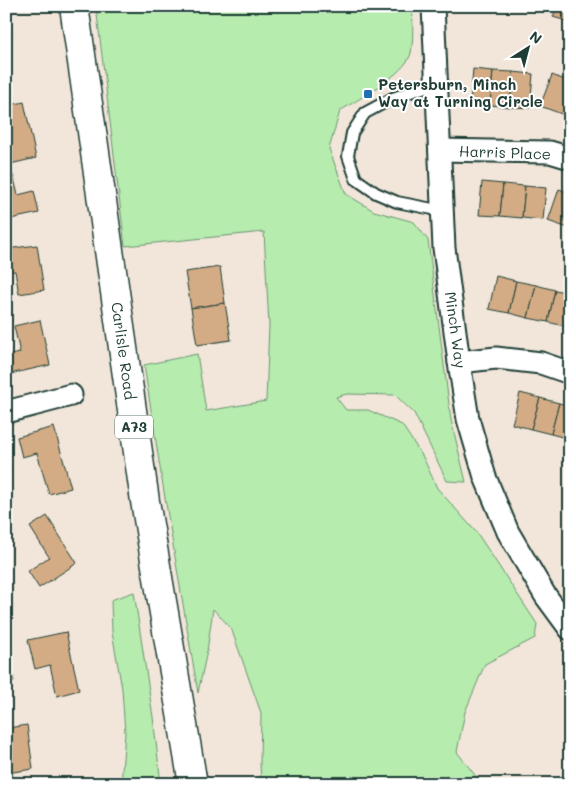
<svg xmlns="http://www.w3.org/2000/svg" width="576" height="790" font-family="Mali,sans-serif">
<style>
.green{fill:#b6ecae;stroke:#6a9471}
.building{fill:#d3ac85;stroke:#1f3d34}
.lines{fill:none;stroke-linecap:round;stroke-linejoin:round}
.service-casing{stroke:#1f3d34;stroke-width:14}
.minor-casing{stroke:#1f3d34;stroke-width:25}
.primary-casing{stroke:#1f3d34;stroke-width:31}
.service{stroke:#fff;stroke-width:10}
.minor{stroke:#fff;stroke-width:21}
.primary{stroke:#fff;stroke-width:28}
.poi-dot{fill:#1f6fb2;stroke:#fff;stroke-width:2}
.labels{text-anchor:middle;stroke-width:4;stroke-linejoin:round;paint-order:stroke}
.shield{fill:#fff;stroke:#627771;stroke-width:1}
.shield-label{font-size:14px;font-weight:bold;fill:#1f3d34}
.poi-label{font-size:15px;font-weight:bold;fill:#1f3d34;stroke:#fff;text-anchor:start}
.street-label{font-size:15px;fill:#1f3d34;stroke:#fff}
</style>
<rect width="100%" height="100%" fill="#f2e6da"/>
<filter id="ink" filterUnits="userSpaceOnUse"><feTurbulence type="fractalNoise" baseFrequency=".02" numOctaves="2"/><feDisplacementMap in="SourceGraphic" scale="10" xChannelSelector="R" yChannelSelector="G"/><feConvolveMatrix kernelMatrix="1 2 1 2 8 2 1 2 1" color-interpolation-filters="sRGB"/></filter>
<g filter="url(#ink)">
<g class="green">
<path d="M96 6H413C412 21 414 38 411 53 406 74 358 99 340 111L329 149 346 194 374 211 414 222 428 240 451 420 466 482 447 481 414 413 395 395 347 394 336 397 346 410H368L402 425 423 457 437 488 477 533 537 624 535 638 485 664 465 712 457 752 478 779 490 784H261L260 763 261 713 231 628 213 609 207 651 198 693 161 474 144 365 197 354 206 411 266 401 269 325 264 232 125 246Z"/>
<polygon points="134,592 153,717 161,784 121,784 125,733 122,689 112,632 111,600"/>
</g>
<g class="building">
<polygon points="517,6 545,6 544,12"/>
<polygon points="557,6 570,6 570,22 553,17"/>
<polygon points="6,32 12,33 6,53"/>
<polygon points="473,69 493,71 490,105 470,103"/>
<polygon points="493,71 513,72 510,107 490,105"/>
<polygon points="513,72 533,74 530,108 510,107"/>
<polygon points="552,75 570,82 570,117 540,106"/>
<polygon points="24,102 36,158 6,165 6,106"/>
<polygon points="13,175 18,195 34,191 39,213 6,220 6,177"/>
<polygon points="482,182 503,184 500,216 479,215"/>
<polygon points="503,184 525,186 522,218 500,216"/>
<polygon points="525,186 546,188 543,220 522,218"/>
<polygon points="559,189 570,193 570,222 568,228 548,221"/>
<polygon points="37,245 44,290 19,294 15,271 6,272 6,249"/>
<polygon points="220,267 225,303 191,308 185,272"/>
<polygon points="496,276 516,281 509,313 489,309"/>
<polygon points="516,281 536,285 528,318 509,313"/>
<polygon points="536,285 555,290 548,322 528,318"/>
<polygon points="555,290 570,293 570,318 568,327 548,322"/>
<polygon points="225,303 231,340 197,345 191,308"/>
<polygon points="40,320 50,365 10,374 6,356 20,353 14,326"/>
<polygon points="520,393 540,398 531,429 512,424"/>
<polygon points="540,398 559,403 551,434 531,429"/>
<polygon points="559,403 570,406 570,439 551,434"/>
<polygon points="54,427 71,488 49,494 37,453 22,457 17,437"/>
<polygon points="6,448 11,473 6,475"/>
<polygon points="47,516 77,563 39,588 28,571 49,557 30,527"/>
<polygon points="66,632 79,690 57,696 50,665 35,669 28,640"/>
<polygon points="10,663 14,682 6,684 6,664"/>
<polygon points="27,725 33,769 6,773 6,751 12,750 8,728"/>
</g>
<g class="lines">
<g class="service-casing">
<polyline id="service" points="437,83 393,98 365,113 352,133 348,156 356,179 376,193 397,202 443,211"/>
</g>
<g class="minor-casing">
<g id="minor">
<polyline points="433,6 444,248 459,362 468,419 485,477 508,532 545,595 570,629"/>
<polyline points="440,150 550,152 570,158"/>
<polyline points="459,362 496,358 541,363 570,373"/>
<polyline points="6,412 71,395"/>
</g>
</g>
<g class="primary-casing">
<polyline id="primary" points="74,6 145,501 193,784"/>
</g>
<use href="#service" class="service"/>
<use href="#minor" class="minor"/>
<use href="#primary" class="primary"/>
</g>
</g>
<rect class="poi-dot" x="363" y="89" width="10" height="10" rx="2.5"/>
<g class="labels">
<rect class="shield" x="115" y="415.5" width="38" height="23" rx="4"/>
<g class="shield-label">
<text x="134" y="432">A73</text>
</g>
<g class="poi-label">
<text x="378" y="90">Petersburn, Minch<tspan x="378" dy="17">Way at Turning Circle</tspan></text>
</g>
<g class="street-label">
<text transform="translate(505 153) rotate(2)" y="5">Harris Place</text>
<text transform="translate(455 330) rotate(82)" y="5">Minch Way</text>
<text transform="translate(123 351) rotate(82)" y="5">Carlisle Road</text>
</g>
</g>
<rect width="576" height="790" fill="none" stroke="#fff" stroke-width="25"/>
<rect x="12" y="12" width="551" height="765" fill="none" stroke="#1f3d34" stroke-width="2" filter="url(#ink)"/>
<g transform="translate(528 48) rotate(36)" stroke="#ffffff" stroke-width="4" paint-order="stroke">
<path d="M0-4L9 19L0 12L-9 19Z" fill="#1f3d34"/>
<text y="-8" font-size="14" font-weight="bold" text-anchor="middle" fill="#1f3d34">N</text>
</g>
</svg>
